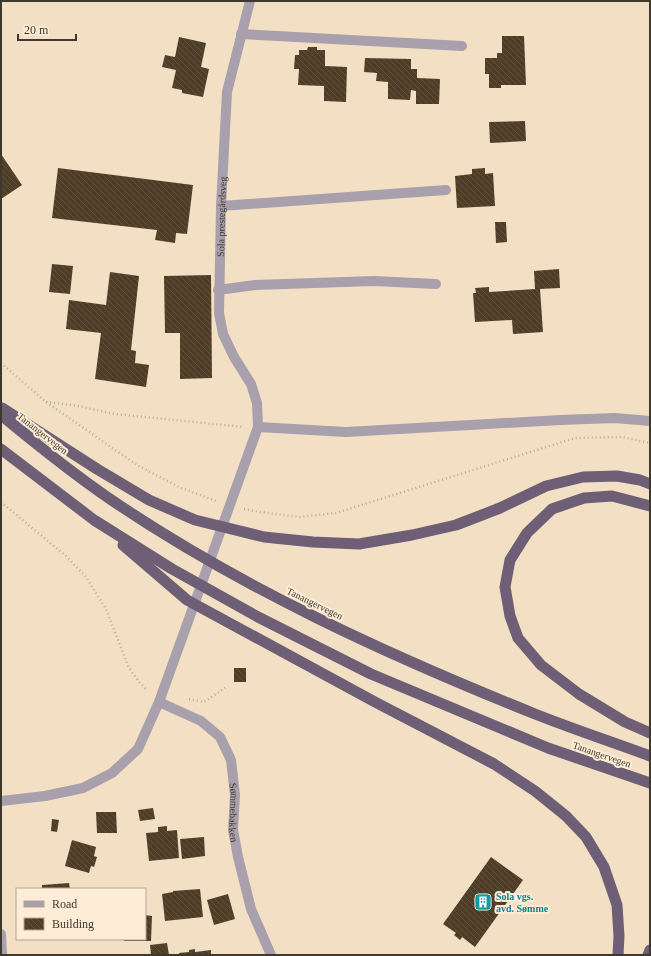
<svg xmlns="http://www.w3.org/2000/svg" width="651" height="956" font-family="'Times New Roman',serif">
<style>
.building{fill:url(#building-back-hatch)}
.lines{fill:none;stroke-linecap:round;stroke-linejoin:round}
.path{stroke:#bcac96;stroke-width:2.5;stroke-dasharray:1 3;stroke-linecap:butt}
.service{stroke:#a8a0ac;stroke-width:10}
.minor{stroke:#a8a0ac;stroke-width:10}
.trunk{stroke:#6e5f76;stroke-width:11}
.labels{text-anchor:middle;stroke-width:4;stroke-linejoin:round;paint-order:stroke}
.street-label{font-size:10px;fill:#3f382d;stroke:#fdedd7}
.culture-label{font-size:10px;font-weight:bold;fill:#0d838f;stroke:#fdedd7;text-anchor:start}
</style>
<defs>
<pattern id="building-back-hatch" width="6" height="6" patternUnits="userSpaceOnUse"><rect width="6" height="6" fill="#4e3e27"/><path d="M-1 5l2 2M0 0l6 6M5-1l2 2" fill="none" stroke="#60523e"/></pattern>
</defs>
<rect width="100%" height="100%" fill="#f3e0c4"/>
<g class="building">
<polygon points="502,36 524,36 526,85 501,85 501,88 489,88 489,74 485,74 485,58 497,58 497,53 502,53"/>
<polygon points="179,37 206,43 201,67 209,69 203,97 182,93 182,90 172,88 176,70 162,67 165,55 175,57"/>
<polygon points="308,47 317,47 317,50 325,50 325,66 347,67 346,102 324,101 324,86 298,85 299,69 294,69 295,55 299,55 299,50 307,50"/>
<polygon points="365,58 411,59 411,69 417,69 417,78 440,79 439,104 416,104 416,91 411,90 410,100 388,99 388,82 376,81 377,73 364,72"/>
<polygon points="525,121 526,141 490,143 489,122"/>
<polygon points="1,154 22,185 1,199"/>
<polygon points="58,168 193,185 187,234 176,233 175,243 155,240 157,230 52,218"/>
<polygon points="485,168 485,174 493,173 495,206 457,208 455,176 472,174 472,169"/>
<polygon points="495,222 506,222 507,242 496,243"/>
<polygon points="52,264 73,266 70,294 49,292"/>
<polygon points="559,269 560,288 540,289 543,332 513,334 512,320 475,322 473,293 476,293 475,288 489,287 489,292 535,289 534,271"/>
<polygon points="110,272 139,276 131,350 136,351 135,363 149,365 146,387 95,379 101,333 66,329 69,300 106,305"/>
<polygon points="211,275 212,378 180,379 180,333 165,333 164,276"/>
<rect x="234" y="668" width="12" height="14"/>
<polygon points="153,808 155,819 140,821 138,810"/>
<polygon points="96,812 116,812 117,833 97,833"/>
<polygon points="52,819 59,820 57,832 51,831"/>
<polygon points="167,826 167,831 177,830 179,858 149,861 146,833 158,832 158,827"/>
<polygon points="204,837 205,856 182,859 180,839"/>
<polygon points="72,840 96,847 94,856 97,857 94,867 91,866 89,873 65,866"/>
<polygon points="491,857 523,880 475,947 462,937 460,940 454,935 456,933 443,924"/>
<polygon points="69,883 70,889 42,889 42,885"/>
<polygon points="200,889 203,917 165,921 162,894 173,892 173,891"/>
<polygon points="228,894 235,919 214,925 207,900"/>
<polygon points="145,915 152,916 151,941 124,941 124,939 145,939"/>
<polygon points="167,943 169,955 151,955 150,945"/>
<polygon points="195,949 195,952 211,950 211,955 179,955 179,953 189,952 189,950"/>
</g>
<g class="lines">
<g class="path">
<polyline points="1,363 46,402 137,465 179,487 216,501"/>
<polyline points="46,402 78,406 115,414 244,427"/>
<polyline points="1,502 66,556 86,577 106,609 129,668 140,683 147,690"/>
<polyline points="244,509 260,512 300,517 336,513 575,438 622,437 650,443"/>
<polyline points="189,699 204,702 228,686"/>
</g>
<g class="service">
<polyline points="241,34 462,46"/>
<polyline points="221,206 446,190"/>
<polyline points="218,290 255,285 374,281 436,284"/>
<polyline points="1,934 2,955"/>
</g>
<g class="minor">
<polyline points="258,427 346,432 560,420 615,418 650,421"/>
<path id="s1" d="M159 702 201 721 220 737 231 760 235 795 233 830 238 857 251 909 271 955"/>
<path id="s2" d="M1 801 45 796 83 788 112 773 138 749 159 702 258 427 257 403 251 384 234 357 223 334 219 313 221 206 227 92 250 1"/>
</g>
<g class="trunk">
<polyline points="2,408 97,469 149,500 195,520 264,537 313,542 359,544 412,535 456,525 500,508 546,486 583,477 617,476 640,480 650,484"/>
<path d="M1 415C36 444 72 473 110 499 241 588 388 655 535 714 573 729 612 742 650 756"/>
<polyline points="1,449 94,520 172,569 258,617 371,674 548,748 650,783"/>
<polyline points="650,506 612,496 584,498 552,509 527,533 510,560 505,587 510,616 518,638 541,665 579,694 625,722 650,733"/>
<polyline points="123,545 187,600 375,702 494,764 535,791 566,816 586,837 604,867 617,905 619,936 618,955"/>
<polyline points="648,955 650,950"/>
</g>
</g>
<defs>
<g id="building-square" transform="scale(0.9)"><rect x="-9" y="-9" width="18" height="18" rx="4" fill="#0f9aa8" stroke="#fdedd7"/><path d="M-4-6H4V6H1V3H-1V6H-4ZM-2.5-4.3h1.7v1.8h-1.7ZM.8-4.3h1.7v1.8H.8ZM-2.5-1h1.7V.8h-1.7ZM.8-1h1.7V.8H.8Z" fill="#fff"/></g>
</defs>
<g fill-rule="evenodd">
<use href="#building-square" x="483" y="902"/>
</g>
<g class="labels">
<g class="street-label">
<text dy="4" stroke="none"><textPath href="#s2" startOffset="714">Sola prestegårdsveg</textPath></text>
<text transform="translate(43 433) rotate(38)" y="4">Tanangervegen</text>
<text transform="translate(315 603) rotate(26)" y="4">Tanangervegen</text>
<text transform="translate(602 754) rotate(19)" y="4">Tanangervegen</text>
<text dy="4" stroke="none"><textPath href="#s1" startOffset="149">Sømmebakken</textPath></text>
</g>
<g class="culture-label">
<text x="496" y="900">Sola vgs.<tspan x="496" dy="12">avd. Sømme</tspan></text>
</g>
</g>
<rect width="651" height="956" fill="none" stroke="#3f382d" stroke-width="4"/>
<rect x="16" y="888" width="130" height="52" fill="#fdedd7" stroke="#b1a593"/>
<rect x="24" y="901" width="20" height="6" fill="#a8a0ac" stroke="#b1a593"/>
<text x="52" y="908" font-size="12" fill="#3f382d">Road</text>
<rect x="24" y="918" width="20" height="12" fill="url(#building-back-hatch)" stroke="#b1a593"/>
<text x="52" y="928" font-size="12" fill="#3f382d">Building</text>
<path d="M18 34v6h58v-6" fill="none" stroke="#3f382d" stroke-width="2"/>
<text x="24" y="34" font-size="12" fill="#3f382d" stroke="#fdedd7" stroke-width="3" paint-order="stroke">20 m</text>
</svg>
